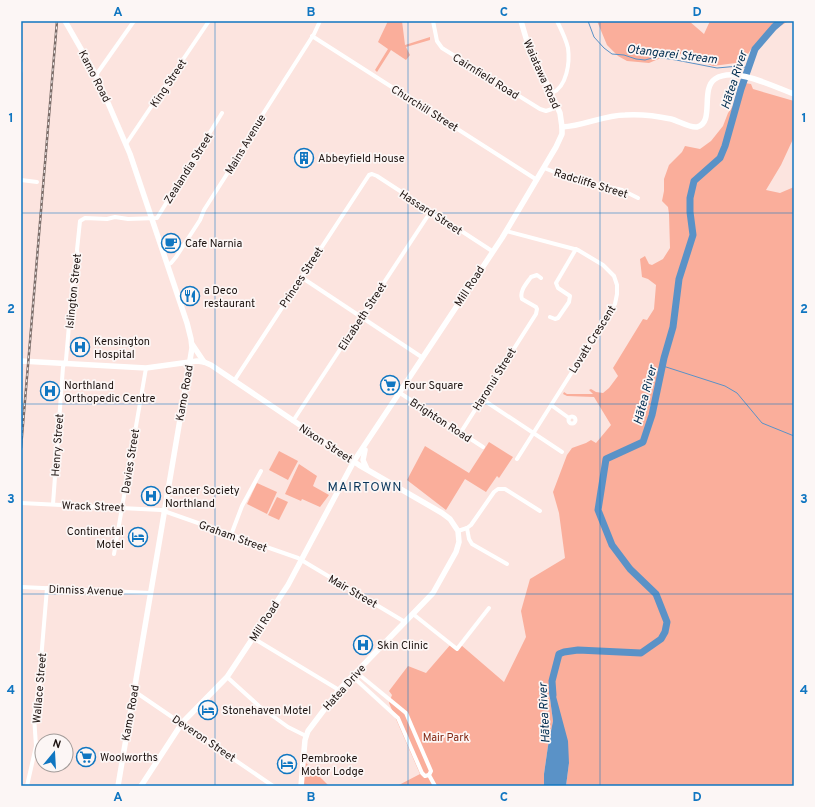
<svg xmlns="http://www.w3.org/2000/svg" width="815" height="807" font-family="Overpass,sans-serif">
<style>
.green{fill:#faae9b}
.water{fill:#5a92c7}
.lines{fill:none;stroke-linecap:round;stroke-linejoin:round}
.stream{stroke:#5a92c7;stroke-width:1}
.river{stroke:#5a92c7;stroke-width:7}
.street{stroke:#fff;stroke-width:4}
.secondary{stroke:#fff;stroke-width:5.5}
.rail-casing{stroke:#7a6b67;stroke-width:2.5}
.rail{stroke:#fcf6f5;stroke-width:1;stroke-dasharray:3;stroke-linecap:butt}
.grid{fill:none;stroke:#1076c1;stroke-width:1;stroke-opacity:0.55}
.labels{text-anchor:middle;stroke-width:3.5;stroke-linejoin:round;paint-order:stroke}
.street-label{font-size:11px;fill:#1c120f;stroke:#fcf6f5}
.poi-label{font-size:11px;fill:#1c120f;stroke:#fcf6f5;text-anchor:start}
.park-label{font-size:11px;fill:#832712;stroke:#fcf6f5}
.water-label{font-size:12px;font-style:italic;fill:#012d50;stroke:#fcf6f5}
.quarter-label{font-size:13px;letter-spacing:1px;fill:#09365b;stroke:#fcf6f5}
.neatline{fill:none;stroke:#1076c1;stroke-width:1.5}
.grid-label{font-size:13px;text-anchor:middle;font-weight:bold;fill:#1076c1}
</style>
<rect width="100%" height="100%" fill="#fce4df"/>
<g class="green">
<polygon points="388,21 402,21 405,45 430,37 430,40 406,47 410,55 406,60 391,50 377,72 375,70 388,49 378,42"/>
<path d="M597 21H689L704 34 710 21H789C767 33 756 39 743 62L713 66 675 52 649 63 627 61 618 56 607 45Z"/>
<polygon points="738,82 751,84 753,89 794,101 794,137 781,165 766,190 780,193 794,187 794,786 566,786 569,763 549,691 553,721 548,746 544,774 544,786 397,786 420,774 389,703 392,695 389,691 408,666 426,673 451,644 457,648 461,645 504,682 526,637 521,611 530,579 565,558 559,513 553,492 567,455 572,448 586,443 591,440 596,443 611,425 594,397 567,396 563,394 564,392 567,394 593,394 589,390 591,389 596,392 603,393 609,388 618,376 613,368 643,319 647,320 654,309 656,285 648,279 642,277 640,259 645,256 649,264 652,265 663,259 670,248 669,214 668,207 662,201 664,191 664,179 669,165 682,152 685,146 700,149 711,141 723,126 728,113 733,106 739,85"/>
<polygon points="489,442 513,457 499,478 497,476 486,492 465,479 446,510 407,480 425,446 469,473"/>
<polygon points="279,451 298,461 288,480 269,470"/>
<polygon points="299,464 317,476 313,486 329,495 320,507 302,499 301,501 285,494"/>
<polygon points="257,483 277,492 267,514 247,504"/>
<polygon points="277,497 288,502 279,520 268,515"/>
<polygon points="305,762 329,786 304,786"/>
</g>
<polygon class="water" points="553,685 568,741 569,763 566,786 544,786 544,774 548,746 553,721 549,691"/>
<g class="lines">
<g class="stream">
<polyline points="588,21 594,37 604,48 612,54 624,55 636,59 645,60 656,57 676,60 717,68 739,66 749,68"/>
<polyline points="663,366 725,386 737,393 762,423 794,436"/>
</g>
<polyline class="river" points="553,695 552,681 559,654 564,652 578,650 641,653 661,639 665,632 667,622 656,594 630,569 612,545 598,510 606,459 643,442 652,415 664,358 673,327 679,279 693,235 690,212 690,198 694,181 720,158 725,146 741,89 755,49 774,27 781,21"/>
<g class="street">
<polyline points="433,21 437,41 442,48 540,109 546,111 558,107"/>
<polyline points="312,36 537,180"/>
<polyline points="21,63 21,71"/>
<polyline points="96,75 134,21"/>
<path d="M552 93C567 87 570 62 568 48 566 39 561 29 557 21"/>
<polyline points="126,144 209,21"/>
<polyline points="544,168 575,180 622,190 638,198"/>
<polyline points="21,180 37,182"/>
<polyline points="506,231 578,250 603,265 614,276 617,285 617,294 615,304 517,459"/>
<polyline points="167,265 171,263 176,257 200,220 204,210 257,127 261,117 314,34 320,21"/>
<polyline points="301,277 423,358"/>
<polyline points="550,317 555,319 558,318 569,302 570,296 558,288 556,283 576,249"/>
<polyline points="234,381 369,175 372,174 377,176 492,251"/>
<polyline points="400,393 483,447"/>
<polyline points="482,399 562,452"/>
<polyline points="551,405 569,418"/>
<circle cx="572" cy="420" r="3.5"/>
<polyline points="293,421 431,211"/>
<path d="M461 432 536 314 537 309 536 307 522 299C519 291 527 283 531 277L537 275 541 278"/>
<polyline points="21,503 161,510 298,558 405,622"/>
<polyline points="53,504 63,367 66,360 73,279 78,259 77,250 80,221 85,218 107,219 115,217 128,219 157,218 222,113"/>
<polyline points="467,528 469,539 472,544 507,564"/>
<polyline points="458,531 467,528 471,525 494,492 498,489 505,489 540,511"/>
<polyline points="231,535 242,506 261,471"/>
<polyline points="114,554 146,368"/>
<polyline points="21,587 151,593"/>
<polyline points="413,614 457,649 489,608"/>
<polyline points="253,638 339,690"/>
<polyline points="356,672 406,713 428,764 431,771 429,775 435,786"/>
<polyline points="352,676 398,718 422,773 425,776 429,775"/>
<polyline points="227,677 259,706 288,727 306,736"/>
<polyline points="134,691 273,786"/>
<polyline points="27,786 36,746 34,716 39,684 47,588"/>
</g>
<g class="secondary">
<polyline points="65,21 96,75 130,154 187,323 191,339 192,348 187,378 118,786"/>
<path d="M562 127C584 126 604 115 625 115 640 114 657 116 671 119 679 121 689 128 697 127 715 123 700 89 715 79 735 66 774 87 794 94"/>
<polyline points="192,344 204,362"/>
<polyline points="21,361 146,368 197,361 204,362 211,365 359,465 442,513 450,519 458,531 459,542 456,552 433,593 339,690 308,731 305,740 301,786"/>
<polyline points="365,450 363,460 367,469"/>
<polyline points="141,786 182,723 227,677 233,668 288,585 354,461 502,238 556,147 562,134 562,127 560,113 526,38 521,21"/>
</g>
<g class="rail-casing">
<polyline id="rail" points="21,448 57,21"/>
</g>
<use href="#rail" class="rail"/>
</g>
<path class="grid" d="M215 21V786M408 21V786M600 21V786M21 213H794M21 404H794M21 594H794"/>
<defs>
<g id="building-ring" transform="scale(1)"><circle r="9.5" fill="#fcf6f5" stroke="#1076c1" stroke-width="1.5"/><path d="M-4-6H4V6H1V3H-1V6H-4ZM-2.5-4.3h1.7v1.8h-1.7ZM.8-4.3h1.7v1.8H.8ZM-2.5-1h1.7V.8h-1.7ZM.8-1h1.7V.8H.8Z" fill="#1076c1"/></g>
<g id="cafe-ring" transform="scale(1)"><circle r="9.5" fill="#fcf6f5" stroke="#1076c1" stroke-width="1.5"/><path d="M-5.5-4.5H6V0H3Q3 3.5 0 3.5H-2.5Q-5.5 3.5-5.5 0ZM3-3.2v2h1.7v-2ZM-6 4.5H4V6H-6Z" fill="#1076c1"/></g>
<g id="restaurant-ring" transform="scale(1)"><circle r="9.5" fill="#fcf6f5" stroke="#1076c1" stroke-width="1.5"/><path d="M-5-6h1v4h1v-4h1v4h1v-4h1v5L-1.5 .5V6h-2V.5L-5-1ZM5-6V6H3V1.5H1.5Q1.5-4 5-6Z" fill="#1076c1"/></g>
<g id="hospital-ring" transform="scale(1)"><circle r="9.5" fill="#fcf6f5" stroke="#1076c1" stroke-width="1.5"/><path d="M-5-5h3v3.5h4V-5h3V5h-3V1.5h-4V5h-3Z" fill="#1076c1"/></g>
<g id="supermarket-ring" transform="scale(1)"><circle r="9.5" fill="#fcf6f5" stroke="#1076c1" stroke-width="1.5"/><path d="M-6-5.5h2.5l.6 2H6L4.5 2H-2.5L-4.4-4H-6ZM-1.5 3.2a1.3 1.3 0 1 0 .1 0ZM3 3.2a1.3 1.3 0 1 0 .1 0Z" fill="#1076c1"/></g>
<g id="hotel-ring" transform="scale(1)"><circle r="9.5" fill="#fcf6f5" stroke="#1076c1" stroke-width="1.5"/><path d="M-6-4.5h1.5V1H6V5H4.5V3h-9V5H-6ZM-4 0a1.8 1.8 0 1 1 3.6 0ZM.5 0V-2.5h3Q6-2.5 6 0Z" fill="#1076c1"/></g>
</defs>
<g fill-rule="evenodd">
<use href="#building-ring" x="304" y="158"/>
<use href="#cafe-ring" x="171" y="243"/>
<use href="#restaurant-ring" x="190" y="296"/>
<use href="#hospital-ring" x="80" y="347"/>
<use href="#supermarket-ring" x="390" y="385"/>
<use href="#hospital-ring" x="50" y="391"/>
<use href="#hospital-ring" x="151" y="496"/>
<use href="#hotel-ring" x="138" y="537"/>
<use href="#hospital-ring" x="363" y="645"/>
<use href="#hotel-ring" x="208" y="710"/>
<use href="#supermarket-ring" x="86" y="757"/>
<use href="#hotel-ring" x="287" y="764"/>
</g>
<g class="labels">
<g class="street-label">
<text transform="translate(542 74) rotate(66)" y="4">Waiatawa Road</text>
<text transform="translate(95 76) rotate(63)" y="4">Kamo Road</text>
<text transform="translate(486 76) rotate(32)" y="4">Cairnfield Road</text>
<text transform="translate(168 83) rotate(-56)" y="4">King Street</text>
<text transform="translate(425 108) rotate(32)" y="4">Churchill Street</text>
<text transform="translate(245 144) rotate(-59)" y="4">Mains Avenue</text>
<text transform="translate(188 168) rotate(-58)" y="4">Zealandia Street</text>
<text transform="translate(591 183) rotate(17)" y="4">Radcliffe Street</text>
<text transform="translate(431 212) rotate(33)" y="4">Hassard Street</text>
<text transform="translate(301 277) rotate(-57)" y="4">Princes Street</text>
<text transform="translate(469 286) rotate(-57)" y="4">Mill Road</text>
<text transform="translate(73 291) rotate(-84)" y="4">Islington Street</text>
<text transform="translate(362 316) rotate(-57)" y="4">Elizabeth Street</text>
<text transform="translate(592 339) rotate(-58)" y="4">Lovatt Crescent</text>
<text transform="translate(494 379) rotate(-58)" y="4">Haronui Street</text>
<text transform="translate(184 393) rotate(-80)" y="4">Kamo Road</text>
<text transform="translate(441 420) rotate(33)" y="4">Brighton Road</text>
<text transform="translate(326 443) rotate(33)" y="4">Nixon Street</text>
<text transform="translate(57 445) rotate(-86)" y="4">Henry Street</text>
<text transform="translate(130 461) rotate(-81)" y="4">Davies Street</text>
<text transform="translate(93 506) rotate(2)" y="4">Wrack Street</text>
<text transform="translate(233 536) rotate(20)" y="4">Graham Street</text>
<text transform="translate(86 590) rotate(2)" y="4">Dinniss Avenue</text>
<text transform="translate(353 591) rotate(30)" y="4">Mair Street</text>
<text transform="translate(264 621) rotate(-57)" y="4">Mill Road</text>
<text transform="translate(344 687) rotate(-48)" y="4">Hatea Drive</text>
<text transform="translate(39 688) rotate(-85)" y="4">Wallace Street</text>
<text transform="translate(130 713) rotate(-80)" y="4">Kamo Road</text>
<text transform="translate(204 738) rotate(34)" y="4">Deveron Street</text>
</g>
<g class="poi-label">
<text x="318" y="162">Abbeyfield House</text>
<text x="185" y="247">Cafe Narnia</text>
<text x="204" y="294">a Deco<tspan x="204" dy="13">restaurant</tspan></text>
<text x="94" y="345">Kensington<tspan x="94" dy="13">Hospital</tspan></text>
<text x="64" y="389">Northland<tspan x="64" dy="13">Orthopedic Centre</tspan></text>
<text x="404" y="389">Four Square</text>
<text x="165" y="494">Cancer Society<tspan x="165" dy="13">Northland</tspan></text>
<text x="124" y="535" text-anchor="end">Continental<tspan x="124" dy="13">Motel</tspan></text>
<text x="377" y="649">Skin Clinic</text>
<text x="222" y="714">Stonehaven Motel</text>
<text x="100" y="761">Woolworths</text>
<text x="301" y="762">Pembrooke<tspan x="301" dy="13">Motor Lodge</tspan></text>
</g>
<g class="park-label">
<text x="446" y="741">Mair Park</text>
</g>
<g class="water-label">
<text transform="translate(672 54) rotate(7)" y="4">Otangarei Stream</text>
<text transform="translate(734 80) rotate(-72)" y="4">Hātea River</text>
<text transform="translate(645 395) rotate(-75)" y="4">Hātea River</text>
<text transform="translate(544 713) rotate(-93)" y="4">Hātea River</text>
</g>
<g class="quarter-label">
<text x="365" y="491">MAIRTOWN</text>
</g>
</g>
<rect width="815" height="807" fill="none" stroke="#fcf6f5" stroke-width="44"/>
<g transform="translate(54 753) rotate(18)"><circle r="19" fill="#fcf6f5" stroke="#a29b99"/>
<path d="M0-3L7 15L0 10L-7 15Z" fill="#1076c1"/>
<text y="-6" font-size="11" font-weight="bold" text-anchor="middle" fill="#1c120f">N</text>
</g>
<rect x="22" y="22" width="771" height="763" class="neatline"/>
<g class="grid-label">
<text x="118" y="16">A</text>
<text x="311" y="16">B</text>
<text x="504" y="16">C</text>
<text x="697" y="16">D</text>
<text x="11" y="122">1</text>
<text x="804" y="122">1</text>
<text x="11" y="313">2</text>
<text x="804" y="313">2</text>
<text x="11" y="503">3</text>
<text x="804" y="503">3</text>
<text x="11" y="694">4</text>
<text x="804" y="694">4</text>
<text x="118" y="801">A</text>
<text x="311" y="801">B</text>
<text x="504" y="801">C</text>
<text x="697" y="801">D</text>
</g>
</svg>
